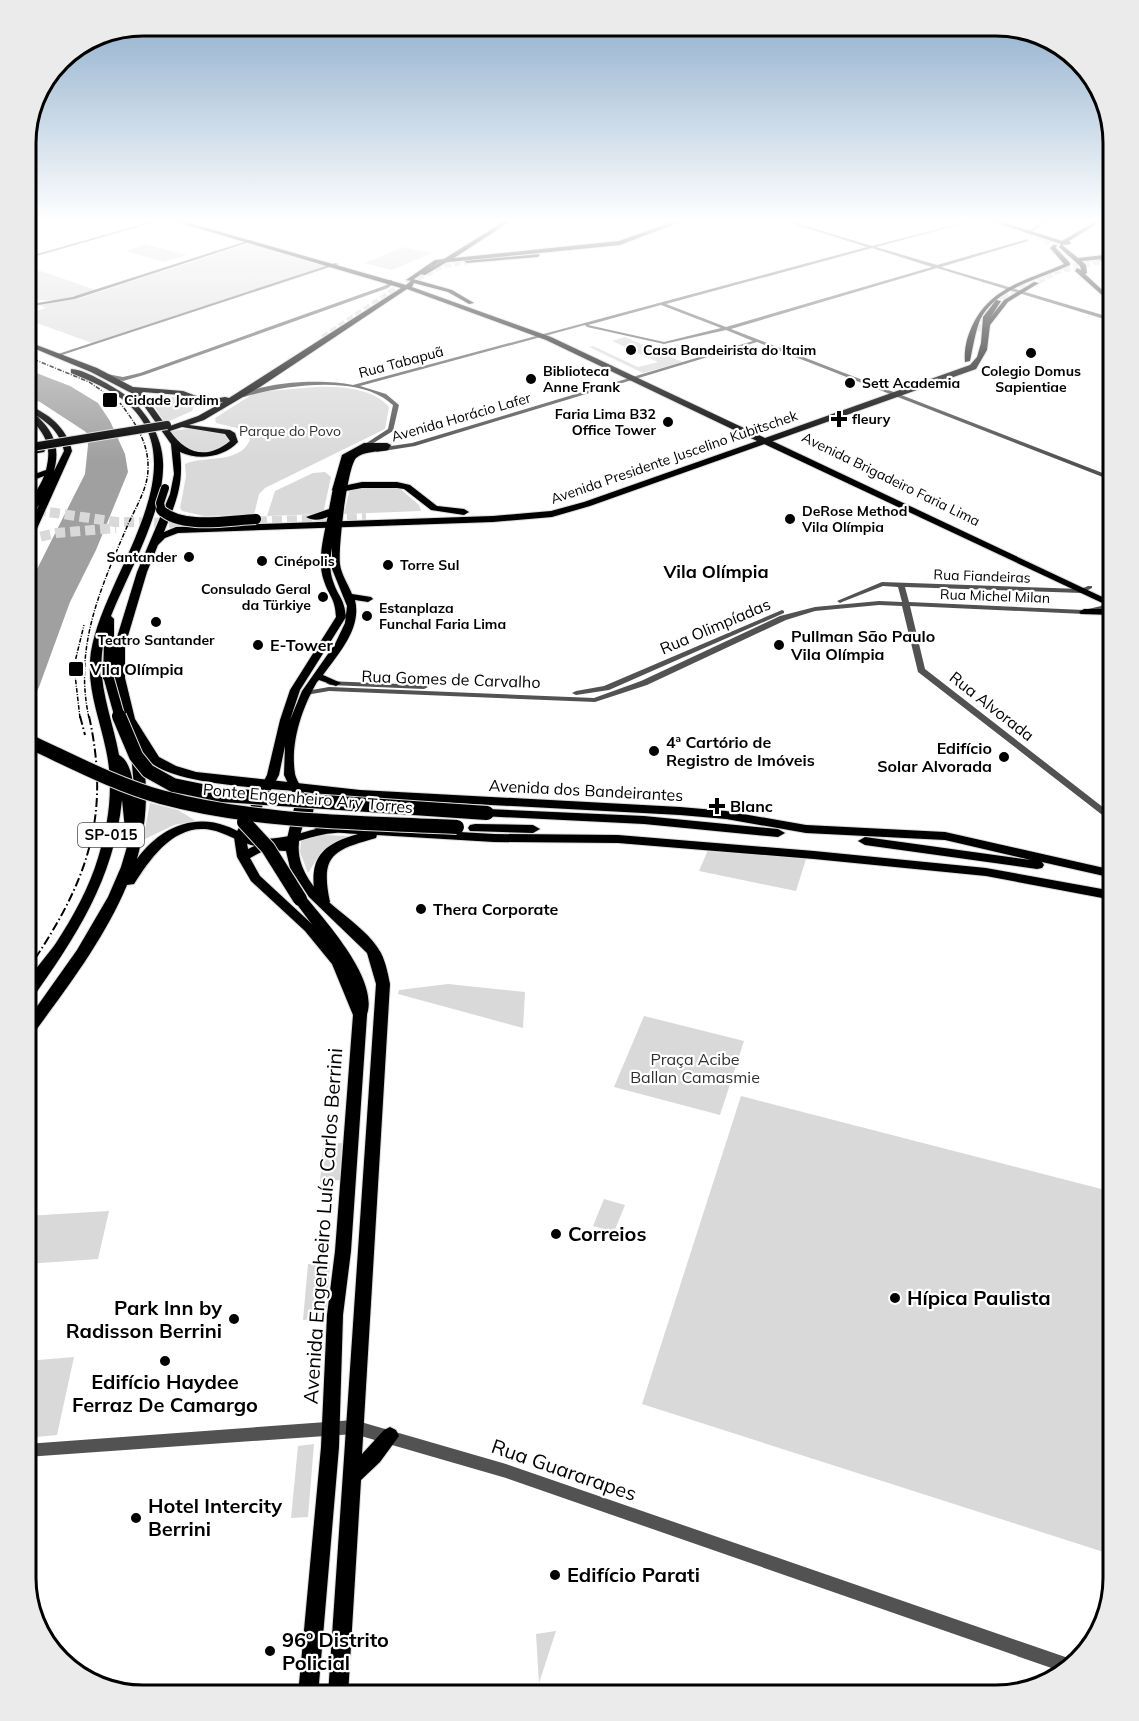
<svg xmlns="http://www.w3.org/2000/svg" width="1139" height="1721" font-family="Mulish,sans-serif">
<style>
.green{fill:#d9d9d9}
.water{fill:#a0a0a0}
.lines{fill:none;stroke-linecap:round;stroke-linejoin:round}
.major-tunnel{stroke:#d9d9d9;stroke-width:6;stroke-dasharray:6 3;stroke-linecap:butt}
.highway-tunnel-far2{stroke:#d9d9d9;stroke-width:7;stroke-dasharray:7 3;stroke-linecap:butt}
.highway-tunnel-far1{stroke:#d9d9d9;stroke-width:8;stroke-dasharray:8 4.5;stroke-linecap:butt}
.highway-tunnel{stroke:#d9d9d9;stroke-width:10;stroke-dasharray:10 5;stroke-linecap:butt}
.major-casing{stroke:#dbdbdb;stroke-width:2}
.highway-casing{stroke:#dbdbdb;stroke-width:2}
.minor{fill:#525252;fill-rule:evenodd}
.major{fill:#000;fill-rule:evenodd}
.highway{fill:#000;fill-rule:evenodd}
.rail-far1{stroke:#000;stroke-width:1.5;stroke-dasharray:4.5 1.5 1 1.5;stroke-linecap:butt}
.rail{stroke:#000;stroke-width:2;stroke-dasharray:9 3 1.5 3;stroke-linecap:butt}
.highway-bridge-far2-casing{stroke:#dbdbdb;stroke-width:10;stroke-linecap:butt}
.highway-bridge-far1-casing{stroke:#dbdbdb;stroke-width:12;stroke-linecap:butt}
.highway-bridge-casing{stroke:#dbdbdb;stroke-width:16;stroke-linecap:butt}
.highway-bridge-far2{stroke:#000;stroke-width:8}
.highway-bridge-far1{stroke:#000;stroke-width:10}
.highway-bridge{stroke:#000;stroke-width:14}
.poi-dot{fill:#000;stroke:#fff;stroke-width:2}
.labels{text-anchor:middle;stroke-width:4.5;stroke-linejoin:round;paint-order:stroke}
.far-poi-label{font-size:14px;font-weight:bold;fill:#000;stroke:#fff;text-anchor:start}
.far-street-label{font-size:14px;fill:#000;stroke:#fff}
.far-park-label{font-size:14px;fill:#303030;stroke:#fff}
.shield{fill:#fff;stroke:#4c4c4c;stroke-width:1.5}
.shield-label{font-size:15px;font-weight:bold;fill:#000}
.street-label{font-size:16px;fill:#000;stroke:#fff}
.poi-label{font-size:16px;font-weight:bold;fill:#000;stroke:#fff;text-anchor:start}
.park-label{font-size:16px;fill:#303030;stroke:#fff}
.far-district-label{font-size:18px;font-weight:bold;fill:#000;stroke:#fff}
.near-street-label{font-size:20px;fill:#000;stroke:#fff}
.near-poi-label{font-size:20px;font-weight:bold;fill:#000;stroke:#fff;text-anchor:start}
.rim{fill:none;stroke:#000;stroke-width:3}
</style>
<rect width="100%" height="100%" fill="#fff"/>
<g class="green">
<polygon points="250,243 332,265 92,343 26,319 26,314 46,308 38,304 77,299"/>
<polygon points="145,244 187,255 164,262 126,251"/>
<polygon points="403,247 432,253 392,270 364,263"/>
<path d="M26 266 96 290C72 297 50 305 26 297Z"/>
<polygon points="625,337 683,362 643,373 589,347 593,346 638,367 658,362 612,341"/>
<path d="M316 387C339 386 373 388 389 407L385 429 265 488 259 494 254 515 204 516 182 511 180 508 186 476 185 464C204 455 239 465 250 440L245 430 216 423 215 418 256 392Z"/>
<polygon points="178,397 194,405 192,411 165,423 153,404 163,398"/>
<path d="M196 428 227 434 231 440C219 452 205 453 188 452L169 431Z"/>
<polygon points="325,472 331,477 323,514 267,516 275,491 313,473"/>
<polygon points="398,487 419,505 421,511 344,514 350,488"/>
<polygon points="150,803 178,810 196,821 174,825 143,840"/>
<polygon points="302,834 349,836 322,851 308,873 300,852"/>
<polygon points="708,850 806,859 796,891 699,871"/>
<polygon points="448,984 525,992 523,1028 398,994 399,990"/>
<polygon points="644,1016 744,1041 720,1115 614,1087"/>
<polygon points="741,1096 1113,1192 1113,1555 642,1404"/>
<polygon points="342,1143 340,1180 320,1182 323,1144"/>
<polygon points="604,1199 625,1205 614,1232 593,1226"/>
<polygon points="109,1211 98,1259 26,1264 26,1216"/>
<polygon points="330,1263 326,1318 303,1320 308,1264"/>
<polygon points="74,1357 57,1435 26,1438 26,1361"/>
<polygon points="314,1444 308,1517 291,1518 298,1446"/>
<polygon points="556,1631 539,1683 536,1634"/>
</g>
<polygon class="water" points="26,369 70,386 98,403 110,421 125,454 128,472 96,550 70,602 39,687 26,713 26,591 85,474 88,445 86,432 40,402 26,396"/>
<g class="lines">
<polyline class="major-tunnel" points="1028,233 1059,247"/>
<g class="highway-tunnel-far2">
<polyline points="1044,274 1103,260"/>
<polyline points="417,278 443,265 467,261"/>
<polyline points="1002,298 1052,274"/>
<polyline points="978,331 987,309 1002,294"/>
<polyline points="323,338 421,273"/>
</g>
<polyline class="highway-tunnel-far1" points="26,509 46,512"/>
<g class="highway-tunnel">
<polyline points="35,510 116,522 193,523"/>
<polyline points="242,522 366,518"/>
<polyline points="26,540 57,533 116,528"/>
</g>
<g class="major-casing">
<g id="major">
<polygon points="508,219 514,219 454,258 619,241 681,219 688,219 620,245 438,263 411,281 406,280 435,260 444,259"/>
<polygon points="985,219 992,219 1062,241 1100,219 1105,219 1069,241 1071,244 1062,245 1078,258 1113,254 1113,258 1082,261 1086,265 1087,273 1085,274 1113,300 1113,305 1075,271 1077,268 1081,270 1080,266 1059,247 1061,244"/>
<path d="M1053 245H1057L1056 248 1070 263V265C1040 279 995 288 980 320 975 333 973 347 970 361L965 362C964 353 966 340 970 331 987 287 1026 281 1064 264L1050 248Z"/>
<polygon points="1034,282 1039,283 1008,302 990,325 986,325 986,323 1004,300"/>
<polygon points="762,439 768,439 1113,602 1113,608 762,443"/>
<path d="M364 443H387L391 445 388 450C378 452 364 451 356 458 347 468 338 549 340 564 341 574 348 584 352 594L371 597 373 599 368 602 355 600C362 628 339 653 323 675L341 683 336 686 319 680 317 682C302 708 290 743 295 774 297 783 305 790 306 799 311 822 291 835 302 866 316 904 362 919 381 953 386 963 388 974 390 984L362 1454 384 1430 390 1427 396 1430 399 1436 380 1462 361 1480 348 1695H328L376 984 367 953 309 897 290 868 286 851 265 850 250 858 260 876 313 925 343 959 367 1015 351 1251 343 1315 339 1447 318 1695H298L321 1447 327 1315 335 1251 353 1015 332 964 305 931 251 881 237 857 234 837 267 775 280 720 290 690 336 617C335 597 329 597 324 581 316 560 325 532 329 510L333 508 336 509 339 492H336L332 490 342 455ZM332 548V569L347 606 345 623 335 644 302 691 290 720 300 690 346 617C344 597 338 597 333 581 329 570 330 559 332 548ZM285 746 284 775 294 796 295 804 286 843 263 842 248 849 246 837 279 775Z"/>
<polygon points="1084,609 1113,609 1113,615 1081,614 1079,612"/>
</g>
</g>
<g class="highway-casing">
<g id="highway">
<path d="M167 219H175L406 285 413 279 452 290 474 303 469 304 448 292 414 283 412 287 551 337 765 438 970 365 977 357 981 343 983 317 996 300 1001 301 991 317 987 350 976 369 590 506 552 517 493 522 178 533 165 538 158 545 147 572 125 646V678L135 719 159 757 176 766 196 772 360 790 680 807 726 811 806 825 945 832 1113 870V878L1042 862 1044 865 1042 868 1037 869 865 845 858 841 865 837 1031 860 945 840 806 833 726 819 680 815 360 798 322 794 321 798 315 802 312 817 319 822 338 825 494 834 618 835 814 851 986 868 1113 891V900L986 876 814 859 618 843 494 842 377 835 376 838C333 850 320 855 330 902L323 907 316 902C308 861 318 845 358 834 351 834 342 832 335 833 314 834 291 846 268 847 248 848 235 837 216 831 177 820 152 856 134 884L127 885C104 940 66 989 31 1037L26 1039V1022L77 950 108 897 121 867 131 833 125 829 122 800C114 879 76 937 31 1000L26 1001C26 996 24 988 27 984 34 969 47 956 56 943 73 917 89 888 98 858 109 823 114 786 106 750 100 720 88 692 90 661 95 584 203 471 127 403 111 389 90 381 71 373V369C84 369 110 385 121 392 146 408 165 439 163 469 162 514 128 574 111 616L114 619V647L137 572 170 494 174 474 171 444 137 396 91 372 26 345V341L97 368 133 387 183 391 207 400 225 397 229 398 401 288ZM407 289 546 340 757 441 584 502 551 511 493 516 176 527 164 532C176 502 184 485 180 452 199 461 224 457 238 442L235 433 230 430 189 425 204 420 260 387ZM142 392 181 395 206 405 223 402 198 416 167 427ZM182 427 225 434 230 441C207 460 186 454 170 431ZM104 641 103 679 109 682 114 680 125 727 130 730C136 740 142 754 150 762 177 786 274 788 312 793L303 800 298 819 316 829C297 834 276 841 256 838 245 837 236 829 226 826 191 813 158 830 137 859 147 823 148 791 143 754L137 750 131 754 135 797C133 784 132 762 119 755 112 716 95 681 104 641Z"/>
<polygon points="540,254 538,257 467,263 464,261"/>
<polygon points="1113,256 1113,260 1103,262 1100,260"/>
<polygon points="445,259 447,262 425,275 420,274"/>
<path d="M26 405C48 412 67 428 72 451L31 542 26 545V532L39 505 29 517 26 518C25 504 39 490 44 476L26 483V477L46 470C52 446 46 436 31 419L32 417H38C55 433 60 449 54 471L64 451C60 430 44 419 26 410Z"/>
<polygon points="41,447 45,450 44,452 26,455 26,449"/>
<path d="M362 482H397L410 485 437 506 464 509 469 512 464 515 431 510 404 489 397 488H362L340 492 338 510C330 518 316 523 306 517L329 509 333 488Z"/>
<polygon points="487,809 644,816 778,829 785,833 778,837 644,824 482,816 481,813"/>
<polygon points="475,824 533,825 540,829 533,833 470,831 468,828 470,825"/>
<path d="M300 894 305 896C325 921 384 984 365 1019H355L349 981 343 966 293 899Z"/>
</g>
</g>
<g class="minor">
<polygon points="161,219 166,219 26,259 26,257"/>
<path d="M778 219H783L872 246 978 219 977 220 876 247 937 265 1028 239V241L941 267 1106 316 1113 314V316L1104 319 937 268 731 329 1113 477V481L757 342 415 446 377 452 374 450 377 448 412 443 753 341 726 330 664 344 587 327 585 325 360 386 386 394 399 405 393 431 367 447 364 445 365 444 388 429 393 405C390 403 386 399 382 397 347 376 281 386 244 397L241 395C268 381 323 379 353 385L867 247ZM872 248 932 267 726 327 666 304ZM661 305 721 328 664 342 588 325Z"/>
<polygon points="1045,219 1049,219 1031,233 1029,233 1029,231"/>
<polygon points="250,240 253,241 75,299 26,307 26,305 72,297"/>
<polygon points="335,263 339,264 59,356 55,355"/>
<polygon points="388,280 392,280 392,285 388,288 144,375 123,381 104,376 107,374 123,377 140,373 384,286 388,284"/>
<polygon points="882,582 1081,589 1088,586 1092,586 1092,588 1082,593 905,587 909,602 1084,610 1101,606 1108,595 1113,592 1113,597 1106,609 1084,614 910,606 925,669 1113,815 1113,822 1110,821 918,672 902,606 879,605 815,611 786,620 647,685 595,702 329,691 306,695 302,693 306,691 329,687 594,698 641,681 780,616 815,607 879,601 902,602 898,587 883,586 842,602 840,603 837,601"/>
<polygon points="782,610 784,611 784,613 609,690 576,695 572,693 576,691 604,686"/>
<polygon points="327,681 424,685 428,687 424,689 330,685 326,683"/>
<polygon points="354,1420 506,1464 1074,1660 1063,1672 506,1478 354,1434 26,1457 26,1444"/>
</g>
<use href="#major" class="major"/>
<use href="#highway" class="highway"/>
<g class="rail-far1">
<polyline points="26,356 89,382 114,399"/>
<polyline points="80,718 74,666 84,625"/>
<path d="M89 718C74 648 99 592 126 529 134 510 148 489 148 469 149 443 135 422 120 403"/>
</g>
<g class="rail">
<polyline points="80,716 85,735"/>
<path d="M26 972C85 886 112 821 89 716"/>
</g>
<g class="highway-bridge-far2-casing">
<g id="highway-bridge-far2">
<polyline points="32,447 167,425"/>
<polyline points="162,512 160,503 165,488"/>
</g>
</g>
<g class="highway-bridge-far1-casing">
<g id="highway-bridge-far1">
<path d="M161 510C182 530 229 520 256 519"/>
<polyline points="109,679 120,718"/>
</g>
</g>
<g class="highway-bridge-casing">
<g id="highway-bridge">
<polyline points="119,716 136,756 148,771 173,785 222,795 487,813"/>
<path d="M26 740C70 760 114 784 161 797 257 823 358 822 457 827"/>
<polyline points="244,822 268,848 300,899"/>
</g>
</g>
<use href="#highway-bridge-far2" class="highway-bridge-far2"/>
<use href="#highway-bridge-far1" class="highway-bridge-far1"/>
<use href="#highway-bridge" class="highway-bridge"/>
</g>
<linearGradient id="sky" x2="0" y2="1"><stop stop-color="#8baccb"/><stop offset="0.48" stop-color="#fff"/><stop offset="1" stop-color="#fff" stop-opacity="0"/></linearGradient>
<rect width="1139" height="460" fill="url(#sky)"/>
<g class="poi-dot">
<circle cx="631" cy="350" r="6"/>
<circle cx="1031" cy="353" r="6"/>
<circle cx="531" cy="379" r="6"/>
<circle cx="850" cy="383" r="6"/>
<rect x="102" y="392" width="16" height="16" rx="3"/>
<path d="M836 410h6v6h6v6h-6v6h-6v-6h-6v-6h6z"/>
<circle cx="668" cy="422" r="6"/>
<circle cx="790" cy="519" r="6"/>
<circle cx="189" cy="557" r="6"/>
<circle cx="262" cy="561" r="6"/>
<circle cx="388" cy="565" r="6"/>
<circle cx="323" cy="597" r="6"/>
<circle cx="367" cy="616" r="6"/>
<circle cx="156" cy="622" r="6"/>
<circle cx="258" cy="645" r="6"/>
<circle cx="779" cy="645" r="6"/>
<rect x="68" y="661" width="16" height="16" rx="3"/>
<circle cx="654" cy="751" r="6"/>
<circle cx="1004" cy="757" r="6"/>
<path d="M714 797h6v6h6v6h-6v6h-6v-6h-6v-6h6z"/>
<circle cx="421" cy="909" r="6"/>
<circle cx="556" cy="1234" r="6"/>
<circle cx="895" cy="1298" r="6"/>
<circle cx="234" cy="1319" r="6"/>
<circle cx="165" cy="1361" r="6"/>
<circle cx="136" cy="1518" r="6"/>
<circle cx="555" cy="1575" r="6"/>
<circle cx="270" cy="1651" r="6"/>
</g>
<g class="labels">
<g class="far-poi-label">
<text x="643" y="355">Casa Bandeirista do Itaim</text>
<text x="543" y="376">Biblioteca<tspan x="543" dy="16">Anne Frank</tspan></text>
<text x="1031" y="376" text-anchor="middle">Colegio Domus<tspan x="1031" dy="16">Sapientiae</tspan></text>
<text x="862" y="388">Sett Academia</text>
<text x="124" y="405">Cidade Jardim</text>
<text x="656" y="419" text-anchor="end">Faria Lima B32<tspan x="656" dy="16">Office Tower</tspan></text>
<text x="852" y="424">fleury</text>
<text x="802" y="516">DeRose Method<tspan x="802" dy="16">Vila Olímpia</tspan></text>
<text x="177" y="562" text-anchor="end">Santander</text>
<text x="274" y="566">Cinépolis</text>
<text x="400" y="570">Torre Sul</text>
<text x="311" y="594" text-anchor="end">Consulado Geral<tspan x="311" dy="16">da Türkiye</tspan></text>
<text x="379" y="613">Estanplaza<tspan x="379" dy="16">Funchal Faria Lima</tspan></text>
<text x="156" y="645" text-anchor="middle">Teatro Santander</text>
</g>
<g class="far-street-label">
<text transform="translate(401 362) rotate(-15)" y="5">Rua Tabapuã</text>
<text transform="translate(461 417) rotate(-16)" y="5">Avenida Horácio Lafer</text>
<text transform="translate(674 457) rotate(-19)" y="5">Avenida Presidente Juscelino Kubitschek</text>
<text transform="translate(891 479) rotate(26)" y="5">Avenida Brigadeiro Faria Lima</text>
<text transform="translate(982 576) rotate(2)" y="5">Rua Fiandeiras</text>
<text transform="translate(995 596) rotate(2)" y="5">Rua Michel Milan</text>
</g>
<g class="far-park-label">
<text x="290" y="436">Parque do Povo</text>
</g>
<rect class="shield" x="78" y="823" width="66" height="24" rx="4.5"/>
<g class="shield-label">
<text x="111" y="840">SP-015</text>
</g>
<g class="street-label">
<text transform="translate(715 626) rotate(-23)" y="6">Rua Olimpíadas</text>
<text transform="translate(451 679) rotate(2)" y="6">Rua Gomes de Carvalho</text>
<text transform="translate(992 706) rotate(38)" y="6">Rua Alvorada</text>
<text transform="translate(586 790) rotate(3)" y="6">Avenida dos Bandeirantes</text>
<text transform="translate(308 798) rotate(5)" y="6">Ponte Engenheiro Ary Torres</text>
</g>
<g class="poi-label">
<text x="791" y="642">Pullman São Paulo<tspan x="791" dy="18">Vila Olímpia</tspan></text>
<text x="270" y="651">E-Tower</text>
<text x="90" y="675">Vila Olímpia</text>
<text x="666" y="748">4ª Cartório de<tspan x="666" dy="18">Registro de Imóveis</tspan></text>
<text x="992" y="754" text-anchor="end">Edifício<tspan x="992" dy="18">Solar Alvorada</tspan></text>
<text x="730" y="812">Blanc</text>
<text x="433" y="915">Thera Corporate</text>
</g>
<g class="park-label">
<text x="695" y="1065">Praça Acibe<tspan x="695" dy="18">Ballan Camasmie</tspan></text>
</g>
<g class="far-district-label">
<text x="716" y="578">Vila Olímpia</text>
</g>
<g class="near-street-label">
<text transform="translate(323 1226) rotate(-86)" y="7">Avenida Engenheiro Luís Carlos Berrini</text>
<text transform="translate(564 1470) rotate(19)" y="7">Rua Guararapes</text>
</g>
<g class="near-poi-label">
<text x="568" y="1241">Correios</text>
<text x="907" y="1305">Hípica Paulista</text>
<text x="222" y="1315" text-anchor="end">Park Inn by<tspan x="222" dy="23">Radisson Berrini</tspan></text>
<text x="165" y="1389" text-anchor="middle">Edifício Haydee<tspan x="165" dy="23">Ferraz De Camargo</tspan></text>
<text x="148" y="1513">Hotel Intercity<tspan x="148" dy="23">Berrini</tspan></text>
<text x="567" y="1582">Edifício Parati</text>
<text x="282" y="1647">96º Distrito<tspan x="282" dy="23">Policial</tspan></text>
</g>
</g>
<path d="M0 0H1139V1721H0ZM143 36H996A107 107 0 0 1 1103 143V1578A107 107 0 0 1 996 1685H143A107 107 0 0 1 36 1578V143A107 107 0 0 1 143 36Z" fill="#ebebeb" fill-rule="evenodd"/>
<path class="rim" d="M143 36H996A107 107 0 0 1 1103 143V1578A107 107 0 0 1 996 1685H143A107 107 0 0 1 36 1578V143A107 107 0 0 1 143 36Z"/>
</svg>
